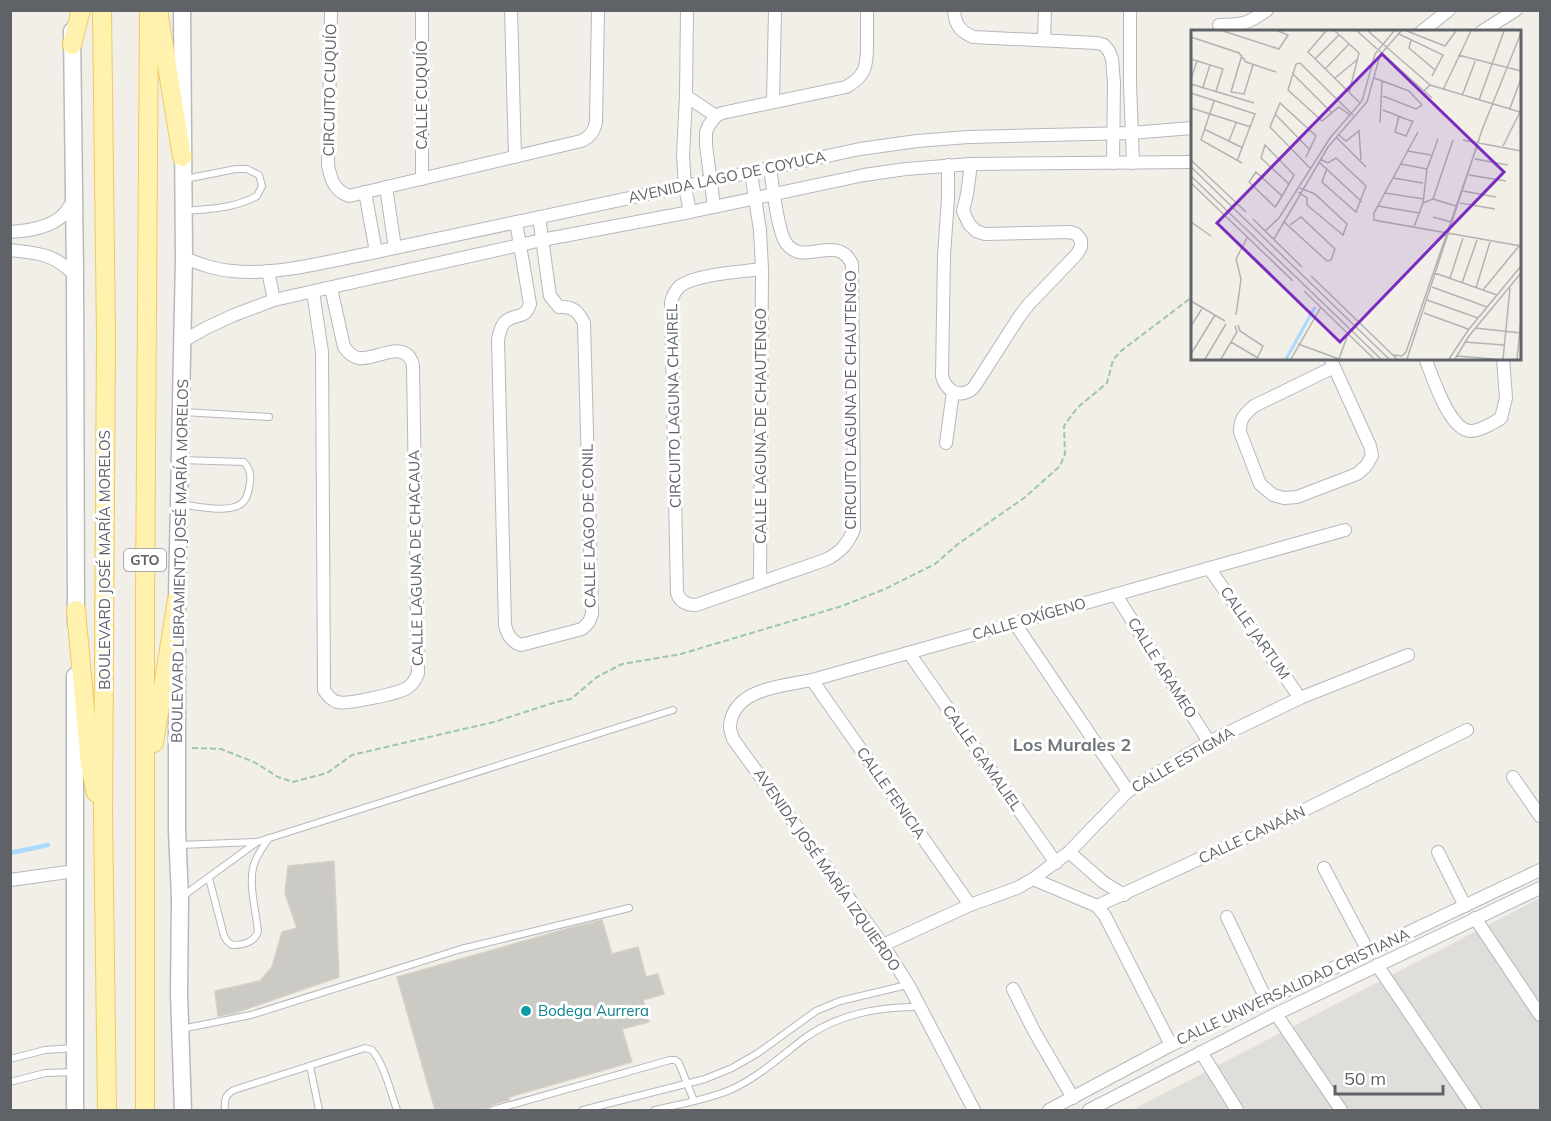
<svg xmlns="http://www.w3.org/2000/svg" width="1551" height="1121" font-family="Mulish,sans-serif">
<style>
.industrial{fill:#e0deda}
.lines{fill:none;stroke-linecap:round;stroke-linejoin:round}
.stream{stroke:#aadaff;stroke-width:4.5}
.building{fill:#cccac5;stroke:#d6d1c6;stroke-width:1.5}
.lane-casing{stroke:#b5b8bc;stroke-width:8}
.street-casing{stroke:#b5b8bc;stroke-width:14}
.secondary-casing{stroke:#b6babf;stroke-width:19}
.primary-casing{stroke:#f2c960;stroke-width:20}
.path{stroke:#9cc7a9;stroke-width:2;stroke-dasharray:6 3;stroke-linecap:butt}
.lane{stroke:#fff;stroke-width:6}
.street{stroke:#fff;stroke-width:12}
.secondary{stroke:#fff;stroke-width:16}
.primary{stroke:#fff2af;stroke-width:18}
.culture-dot{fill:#0f9aa8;stroke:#fff;stroke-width:2}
.labels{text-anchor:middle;stroke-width:6;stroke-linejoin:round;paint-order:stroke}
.shield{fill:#fff;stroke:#8f9295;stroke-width:1.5}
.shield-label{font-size:14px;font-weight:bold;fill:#5f6368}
.street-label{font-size:15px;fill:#5f6368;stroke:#fff}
.culture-label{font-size:15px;fill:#0d838f;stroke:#fff;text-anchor:start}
.quarter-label{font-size:18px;font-weight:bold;fill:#70757a;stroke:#fff}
.inset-river{fill:none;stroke:#aadaff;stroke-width:3}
.inset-road{fill:none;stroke:#b3b3b1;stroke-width:1.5}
.view{fill:#7b2cbf;fill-opacity:0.15;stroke:#7b2cbf;stroke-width:3}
.inset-edge{fill:none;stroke:#5f6368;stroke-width:3}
</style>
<rect width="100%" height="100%" fill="#f1efe8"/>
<polygon class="industrial" points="1540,898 1540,1110 1132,1110"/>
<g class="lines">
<polyline class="stream" points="10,853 48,845"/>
</g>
<g class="building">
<polygon points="334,861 339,977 235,1013 218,1016 215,991 260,981 272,967 282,932 297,928 285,893 288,866"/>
<polygon points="602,920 612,954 638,947 646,977 658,974 664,994 643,1000 649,1022 622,1029 632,1062 509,1097 509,1100 492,1105 488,1108 479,1110 435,1110 397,977 566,929"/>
</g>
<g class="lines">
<g class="lane-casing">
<g id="lane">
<path d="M185 179 236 169H247L259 175 262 186 257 196C235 208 211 209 186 211"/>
<polyline points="183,412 269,417"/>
<path d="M180 504C195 506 234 515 244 501 248 497 249 489 250 483 251 474 250 469 244 462L180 460"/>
<polyline points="179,845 257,842 673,710"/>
<path d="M209 878 224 936 227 941 232 945C243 945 255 942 258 931 256 912 249 886 253 868 255 857 263 847 269 838"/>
<polyline points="183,896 257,842"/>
<polyline points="181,1029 251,1015 461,949 629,908"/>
<polyline points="10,1059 45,1050 75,1048"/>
<polyline points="310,1066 319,1110"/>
<polyline points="10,1082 45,1073 75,1072"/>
<path d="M225 1110C224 1100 225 1095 234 1090L365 1048 372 1050C385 1066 390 1091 397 1110"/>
<polyline points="493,1110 670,1060 675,1060 679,1063 694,1101"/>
<polyline points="583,1110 705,1079 732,1068 758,1053 816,1011 840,1001 907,985"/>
<path d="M655 1110C680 1104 706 1100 730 1090 757 1078 779 1058 802 1040 835 1015 879 1006 920 1007"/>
</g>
</g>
<g class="street-casing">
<g id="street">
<path d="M331 10 328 165C331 180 334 190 349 196L581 141C590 137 594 132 596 122L598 10"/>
<polyline points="422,10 422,179"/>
<polyline points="511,10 515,157"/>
<polyline points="687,10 686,96 683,155 685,187 690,212"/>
<path d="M954 10C955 25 960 31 973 37L1097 43 1104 45 1109 51 1112 59 1114 83 1113 163"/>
<polyline points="1130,10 1130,84 1133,163"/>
<path d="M1219 25C1243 25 1247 24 1267 10"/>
<polyline points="1421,32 1449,10"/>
<polyline points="1481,32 1516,10"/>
<polyline points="1044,40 1045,10"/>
<polyline points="686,96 716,116"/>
<polyline points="773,102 775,10"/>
<path d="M948 165V198L944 255 942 376C945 388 956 398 969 391 972 390 974 387 976 384L1019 317 1029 304 1077 254 1081 247V240L1076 234 1070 232 985 234 976 231 969 224 963 211 967 194 971 164"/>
<polyline points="751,173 760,230 762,269 760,582"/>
<polyline points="386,187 395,248"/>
<polyline points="365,192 376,252"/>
<path d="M714 207 706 145V132L709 125 716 116 722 113 846 87C866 76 867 66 867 44 867 33 867 22 867 10"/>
<path d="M516 222 530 304C525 320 516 313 506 321 501 325 499 334 498 340L505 625C507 634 511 642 521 645L582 629 589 622 592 614 584 323C578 311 573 306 559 307L550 296 539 217"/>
<path d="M10 232C28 231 49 228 62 216 67 212 70 205 74 200"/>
<path d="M10 250C41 254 52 253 75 275"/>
<path d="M184 258C200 264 216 270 233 271 276 276 334 260 376 252L860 149 917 141 968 137 1131 133 1192 128"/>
<path d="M762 269C741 272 696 274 680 286 675 291 672 296 671 303L677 593C680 602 687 605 696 605L825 560C840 553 848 544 854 529L852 264C837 232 803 268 786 243 777 230 773 185 770 169"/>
<polyline points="268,271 274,300"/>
<path d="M313 292 322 352 324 690C327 695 331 700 337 702 346 705 400 693 407 688 413 684 416 679 418 673L413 365C405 337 376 361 359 358 352 357 348 352 344 347L331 288"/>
<polyline points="183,341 206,328 234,315 274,300 542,240 690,212 864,175 906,169 971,164 1192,162"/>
<path d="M1330 358 1370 446 1372 456 1366 466 1357 474 1297 497 1284 498 1273 495 1260 484 1240 432C1240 418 1244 415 1254 406L1334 367"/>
<path d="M1425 358C1432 375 1449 431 1471 431 1479 431 1494 423 1501 418L1506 398 1503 358"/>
<polyline points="946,443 953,392"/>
<polyline points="1209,568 1300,698"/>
<polyline points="1116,595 1209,742"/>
<polyline points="1014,622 1128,791"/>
<polyline points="909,653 1056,863"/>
<polyline points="812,680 970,905"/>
<polyline points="1513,777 1540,816"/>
<polyline points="1069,852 1103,882 1124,895"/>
<polyline points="1438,852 1465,906"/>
<polyline points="1324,868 1368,951"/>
<polyline points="1033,879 1097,906 1105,916 1171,1045"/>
<polyline points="10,880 75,871"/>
<polyline points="1097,906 1286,819 1467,730"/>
<polyline points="1227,917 1266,999"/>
<polyline points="1475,918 1540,1015"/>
<polyline points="883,945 970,905 1017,888 1033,879 1069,852 1128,791 1209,742 1300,698 1408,655"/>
<polyline points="1377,965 1475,1110"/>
<polyline points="1013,989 1034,1031 1073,1098"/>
<polyline points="1276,1014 1341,1110"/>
<polyline points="1201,1052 1237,1110"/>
<path d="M974 1110 908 984 883 945 733 739C732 734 729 729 730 725 734 688 784 686 812 680L1345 530"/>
<polyline points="1049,1110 1171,1045 1540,870"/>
<polyline points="1089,1110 1276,1014 1540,888"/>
</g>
</g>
<g class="secondary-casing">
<g id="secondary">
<polyline points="182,10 184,258 177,600 177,830 180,898 179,994 183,1110"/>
<polyline points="72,31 75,275 76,624"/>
<polyline points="75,676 75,1110"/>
</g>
</g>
<g class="primary-casing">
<g id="primary">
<polyline points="102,10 106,337 103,813 107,1110"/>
<polyline points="158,10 182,157"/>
<polyline points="72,45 81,10"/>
<polyline points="76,610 90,764 96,793"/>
<polyline points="154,743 177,600"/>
<polyline points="145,1110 145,600 149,10"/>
</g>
</g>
<polyline class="path" points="192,748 221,749 254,762 278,777 293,782 327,773 352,755 494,722 556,702 571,699 597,677 622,664 681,654 842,606 885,589 935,564 958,544 1024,498 1060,466 1065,454 1064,426 1077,408 1107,383 1113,360 1121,351 1192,297"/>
<use href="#lane" class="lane"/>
<use href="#street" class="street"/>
<use href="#secondary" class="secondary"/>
<use href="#primary" class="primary"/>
</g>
<circle class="culture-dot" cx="526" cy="1011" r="6"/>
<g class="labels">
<rect class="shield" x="124" y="549" width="42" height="22" rx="4.5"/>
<g class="shield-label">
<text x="145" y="565">GTO</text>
</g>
<g class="street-label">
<text transform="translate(330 90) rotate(-89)" y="5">CIRCUITO CUQUÍO</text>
<text transform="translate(422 95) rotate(-90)" y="5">CALLE CUQUÍO</text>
<text transform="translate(727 177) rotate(-12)" y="5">AVENIDA LAGO DE COYUCA</text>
<text transform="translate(851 400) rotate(-90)" y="5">CIRCUITO LAGUNA DE CHAUTENGO</text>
<text transform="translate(674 406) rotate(-91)" y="5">CIRCUITO LAGUNA CHAIREL</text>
<text transform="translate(761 426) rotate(-90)" y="5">CALLE LAGUNA DE CHAUTENGO</text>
<text transform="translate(589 526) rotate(-91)" y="5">CALLE LAGO DE CONIL</text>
<text transform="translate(416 558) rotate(-91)" y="5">CALLE LAGUNA DE CHACAUA</text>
<text transform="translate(105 560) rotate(-90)" y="5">BOULEVARD JOSÉ MARÍA MORELOS</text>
<text transform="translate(180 561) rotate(-89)" y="5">BOULEVARD LIBRAMIENTO JOSÉ MARÍA MORELOS</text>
<text transform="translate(1029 619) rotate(-16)" y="5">CALLE OXÍGENO</text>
<text transform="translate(1255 633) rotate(55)" y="5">CALLE JARTUM</text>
<text transform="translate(1162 668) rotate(58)" y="5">CALLE ARAMEO</text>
<text transform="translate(982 758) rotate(55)" y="5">CALLE GAMALIEL</text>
<text transform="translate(1183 760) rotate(-30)" y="5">CALLE ESTIGMA</text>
<text transform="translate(891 793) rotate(55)" y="5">CALLE FENICIA</text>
<text transform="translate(1252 835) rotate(-25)" y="5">CALLE CANAÁN</text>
<text transform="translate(827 870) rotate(55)" y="5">AVENIDA JOSÉ MARÍA IZQUIERDO</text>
<text transform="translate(1293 987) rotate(-25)" y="5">CALLE UNIVERSALIDAD CRISTIANA</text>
</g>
<g class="culture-label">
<text x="538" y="1016">Bodega Aurrera</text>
</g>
<g class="quarter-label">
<text x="1072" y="751">Los Murales 2</text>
</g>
</g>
<g transform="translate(1191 30)">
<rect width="330" height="330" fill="#f1efe8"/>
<path class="inset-river" d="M95 329 124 277"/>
<path class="inset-road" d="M32 1 88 19 97 5 87 1M135 1 117 22 169 73M144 1 168 23 158 63M166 1 241 68M177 1 239 55 233 61M216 1 254 16 265 1M208 4 252 25 241 46M0 7 48 23 55 32 85 42M220 10 218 18 244 40M51 25 40 62 53 64 62 35M267 25 330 41M0 29 32 39 25 61M124 29 148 5M134 39 158 14M101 43 141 83M144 48 167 29M183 48 218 61 231 75 225 79 192 66M0 49 6 31M0 54 63 73M239 55 329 82M12 57 19 35M252 60 280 1M0 63 64 84 46 131M271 66 285 29M288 70 313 1M23 71 10 110 51 133M0 78 60 97M319 78 330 49M192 80 220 91H222L215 106 204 102 208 86M84 84 119 120M159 85 148 77 131 91 97 60 105 34 109 33 162 85M189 93 191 51M13 99 52 118M227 102 183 183V190L330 216M148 105 155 111 168 101 170 130M145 107 175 137M272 110 330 121M38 111 45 93M312 116 329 82M217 121 240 125M115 127 125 106 89 73 79 97 119 138M129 129 137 133 145 128 175 156 165 182 131 152 136 138M284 129 317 135M0 130 55 182M128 132 171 172M210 134 236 139M0 137 198 329M278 145 315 151M0 146 190 329M202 148 232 153M0 153 102 251M272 161 305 167M107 162 116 168V175L152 205 156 194 124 164 109 158M194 163 233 169M91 166 65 142 58 152 84 177 85 176 91 166 98 154 103 145 74 115 70 128 98 154M242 169 265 176M232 173 242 169 262 110M269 173 304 179M187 176 228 183M242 187 260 192M62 189 111 237M92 191 136 231 140 230 144 219 110 187 99 195M0 192 20 206M223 197 232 173 236 139 247 109M74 201 88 188 139 108 171 71 184 24 203 1M83 209 137 117 176 72 189 25 210 1M244 243 306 265M120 246 206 329M259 248 272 208M271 253 286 210M241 257 296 277M285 258 299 212M292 260 328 216M113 261 183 329M236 270 287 288M0 271 34 291M233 283 277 299M45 285 50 249 45 229 56 208M47 295 49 301 72 316 66 329M0 296 12 277M284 298 330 303M40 312 67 328M273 312 313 315M107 314 148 329M0 324 24 285M203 325 211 326 215 322 288 110M265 326 303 329M14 329 35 294M30 329 46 302 44 296M100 329 130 277M148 329 157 304M216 329 291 100 330 3M258 329 278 299 330 236M264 329 278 306 330 243M312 329 319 258M326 329 330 289"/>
<path class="view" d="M191 24 313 142 149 312 26 193Z"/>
<rect width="330" height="330" class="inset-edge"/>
</g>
<rect width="1551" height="1121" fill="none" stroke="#5f6368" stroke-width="24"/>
<path d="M1335 1085v9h108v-9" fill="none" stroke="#5f6368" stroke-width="3"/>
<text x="1344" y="1085" font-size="18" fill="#5f6368" stroke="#ffffff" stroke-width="4.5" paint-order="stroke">50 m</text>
</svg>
